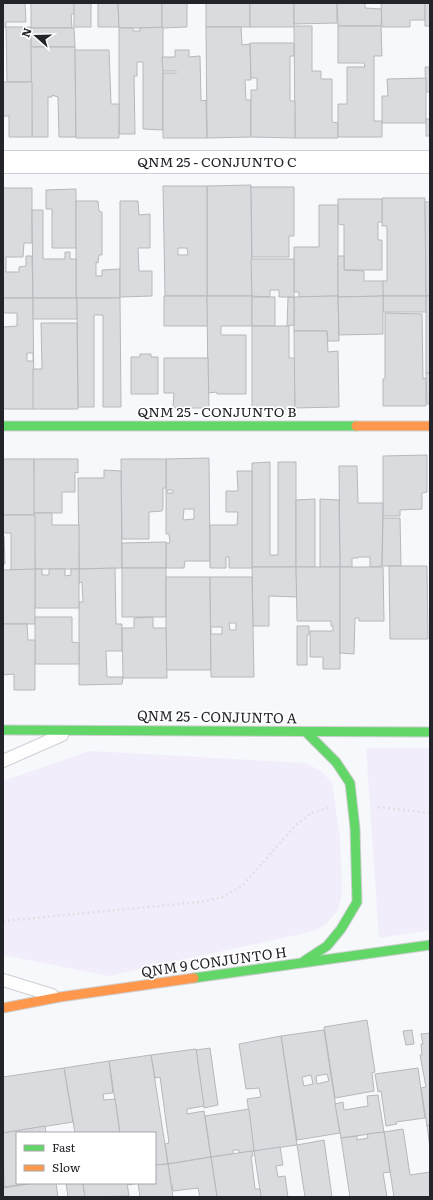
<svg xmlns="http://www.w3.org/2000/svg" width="433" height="1200" font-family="Literata,serif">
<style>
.green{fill:#f1edfa}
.building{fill:#d9dbdf;stroke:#b6b8bc;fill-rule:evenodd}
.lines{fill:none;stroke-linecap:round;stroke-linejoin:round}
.lane-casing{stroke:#cdcfd2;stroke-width:14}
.street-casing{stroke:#cdcfd2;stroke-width:24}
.fast-casing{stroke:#cdcfd2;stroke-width:11}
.slow-casing{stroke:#cdcfd2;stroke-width:11}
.path{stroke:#e0e1e2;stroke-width:2.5;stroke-dasharray:2 3;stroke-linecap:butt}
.lane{stroke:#fefefe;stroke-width:12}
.street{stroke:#fefefe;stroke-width:22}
.fast{stroke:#63d668;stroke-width:9}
.slow{stroke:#ff974d;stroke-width:9}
.labels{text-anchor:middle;stroke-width:3.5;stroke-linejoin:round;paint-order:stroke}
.street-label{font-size:14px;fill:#222429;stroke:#fff}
</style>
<rect width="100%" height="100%" fill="#f6f8fb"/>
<g class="green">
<polygon points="366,748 430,748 430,930 379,938"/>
<polygon points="90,751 305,763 321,771 332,783 340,838 342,893 338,910 326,924 314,931 109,976 3,955 3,781"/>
</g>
<g class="building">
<polygon points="3,3 25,3 26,22 6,22 6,27 3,27"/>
<polygon points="31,3 74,3 75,14 71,14 72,28 31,28"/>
<rect x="74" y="3" width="17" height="24"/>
<polygon points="98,3 118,3 119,27 98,27"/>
<polygon points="118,3 162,3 162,28 119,28"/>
<polygon points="162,3 187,3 187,27 162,28"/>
<rect x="206" y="3" width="44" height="24"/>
<rect x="250" y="3" width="44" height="24"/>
<polygon points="294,3 337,3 337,23 294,24"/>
<polygon points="337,3 365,3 365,8 382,9 381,26 338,26"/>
<polygon points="381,3 425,3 425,20 410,20 410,27 382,27"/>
<rect x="425" y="3" width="5" height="23"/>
<polygon points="294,26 312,26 312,71 321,71 321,79 332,79 332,122 338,123 338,138 295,138"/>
<polygon points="338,26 381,26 382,56 374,56 374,121 382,121 382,137 338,137 338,104 347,104 347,67 365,67 364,63 338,63"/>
<polygon points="6,27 31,27 32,82 7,82"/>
<polygon points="163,27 163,130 143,129 143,62 137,62 137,76 134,76 135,134 119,134 119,28 133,28 133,31 140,31 140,28"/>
<polygon points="206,27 241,27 242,45 250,44 251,80 245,80 246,100 251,100 251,137 207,138"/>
<polygon points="31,28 74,28 75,47 31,47"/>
<polygon points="250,43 294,43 294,56 290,56 290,101 295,101 295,138 251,137 251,90 257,90 257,78 251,78"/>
<polygon points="31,47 75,47 76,137 59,137 58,97 52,95 52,97 48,97 48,137 32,137"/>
<polygon points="75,50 109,50 111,104 119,104 119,138 76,138"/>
<polygon points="175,50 189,50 189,57 200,56 201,101 206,100 207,138 163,138 163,73 176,73 176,71 163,71 162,57 175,57"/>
<polygon points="425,67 430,67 430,92 426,92"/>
<polygon points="426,78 426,123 382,123 382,96 388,96 387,79"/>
<polygon points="3,82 32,82 32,137 9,137 9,116 3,116"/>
<rect x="426" y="119" width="4" height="17"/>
<polygon points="251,185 252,296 207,296 207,186"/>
<path d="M163 186H207V296H165ZM178 248H187L188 255H178Z"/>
<polygon points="251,187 294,187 294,236 289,236 289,257 252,257"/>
<polygon points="3,188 32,188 32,243 24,243 23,257 6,257 6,272 19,272 19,267 26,266 26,256 32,256 33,298 3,298"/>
<polygon points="76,189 76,248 52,248 52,209 46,209 46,190"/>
<polygon points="382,198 425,198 426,296 383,296 382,281 387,281 387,226 382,226"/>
<polygon points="338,199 382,199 382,222 378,222 378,240 382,240 382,270 344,270 344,225 338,224"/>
<polygon points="76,201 98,201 99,211 102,212 102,255 99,255 98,263 96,262 96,276 102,276 102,270 120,269 120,298 76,298"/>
<polygon points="120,201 138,201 139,215 150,214 150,248 138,248 139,271 152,271 152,296 120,297"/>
<polygon points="425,202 430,202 430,296 426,296"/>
<polygon points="319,205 338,205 338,296 299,297 299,292 294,292 294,247 319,247"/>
<polygon points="32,210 43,210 43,259 65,259 65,252 70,252 70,259 76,259 76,298 33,298"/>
<polygon points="338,256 344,256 344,270 364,271 364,281 383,281 383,296 338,297"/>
<polygon points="251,259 294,259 294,297 279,297 279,290 270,290 270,297 252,296"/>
<polygon points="164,296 207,296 208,326 164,326"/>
<polygon points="207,296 252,296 252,326 221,326 221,335 246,335 246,394 217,394 217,392 208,393"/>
<polygon points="331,296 338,296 339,341 328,341 327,331 294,331 294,297"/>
<rect x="383" y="296" width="43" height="16"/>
<rect x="426" y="296" width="4" height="77"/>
<rect x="252" y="297" width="23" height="29"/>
<polygon points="288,297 294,298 294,325 287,326"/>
<polygon points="338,297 383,296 383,334 339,335"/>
<path d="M3 298H33L34 409H3V327L17 326V313H3ZM27 353H33V361H27Z"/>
<rect x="33" y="298" width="44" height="21"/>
<polygon points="77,298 120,298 121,407 103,407 103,315 94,315 94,407 78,407"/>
<polygon points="385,313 422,314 423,379 426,378 426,406 383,406 383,379 385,378"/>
<polygon points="41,323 77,323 78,409 33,409 33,369 42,369"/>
<polygon points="252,326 289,326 289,358 295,358 295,409 252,409"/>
<polygon points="294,331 327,331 328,352 338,351 339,407 295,408"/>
<polygon points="140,354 151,354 151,357 158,357 158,394 131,394 131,357 140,357"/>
<polygon points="164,358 208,358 209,408 173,408 174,393 164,393"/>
<polygon points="426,373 430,373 430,404 427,404"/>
<polygon points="427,455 427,492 422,493 422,509 400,510 400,516 383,516 383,456"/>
<path d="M209 458 210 561H185L184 568H166V543H170L169 534H166V459ZM167 490H173V493H167ZM184 509H194V519L183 520Z"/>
<polygon points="3,459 34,459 35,515 3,515"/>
<polygon points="34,459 78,459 78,473 75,472 75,492 62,492 62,513 34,513"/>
<polygon points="121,459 166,459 166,488 163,488 163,508 162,511 149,512 149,539 122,539"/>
<polygon points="270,462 270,555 278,555 278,462 296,462 296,567 252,567 252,463"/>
<polygon points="339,466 357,466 358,503 383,503 382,566 370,567 370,557 358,557 358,558 352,558 352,567 340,567"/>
<polygon points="104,470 121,471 122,568 79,569 78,478 104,478"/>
<polygon points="237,471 252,471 252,568 229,568 229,557 226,557 226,568 210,568 210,525 237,525 238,512 226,512 226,491 238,491"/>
<polygon points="315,499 315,567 296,567 296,500"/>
<polygon points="320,499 339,500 340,567 320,567"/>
<polygon points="34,513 52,513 52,525 79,525 79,569 35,569"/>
<polygon points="3,515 35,515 35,570 11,570 11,533 3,533"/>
<polygon points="383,518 400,518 401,566 382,566"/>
<polygon points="3,536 4,536 5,564 3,564"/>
<polygon points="166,542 166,568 122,568 122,543"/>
<polygon points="389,566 427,566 428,639 390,639"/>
<polygon points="252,567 296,567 297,597 269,596 269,626 253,626"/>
<polygon points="296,567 340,567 340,669 323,669 323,657 310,657 310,631 333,631 333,626 331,626 331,621 297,621"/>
<polygon points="340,567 383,567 384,621 359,621 359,618 355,618 354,654 340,653"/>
<polygon points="115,568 116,624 122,624 122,651 106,651 107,677 123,677 122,684 79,685 79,602 83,602 82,582 79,583 79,569"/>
<rect x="122" y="568" width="44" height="49"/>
<polygon points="35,569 42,569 42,575 49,575 49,569 65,569 65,576 71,575 71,569 79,569 79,608 35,608"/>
<polygon points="35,569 35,624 3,624 3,570"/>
<polygon points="166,577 210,577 211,670 166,670"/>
<path d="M210 577H252L254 677H211ZM229 623H236V630H230ZM211 627H222V634H211Z"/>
<polygon points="35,617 72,617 72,642 79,643 79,664 35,664"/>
<polygon points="153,617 153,628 166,628 167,678 123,678 122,628 134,628 134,618"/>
<polygon points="3,624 27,624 28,640 35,640 35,690 14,690 14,674 3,675"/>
<polygon points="297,626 309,626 309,635 307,635 307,665 297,665"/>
<polygon points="367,1020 375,1072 372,1073 374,1091 335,1098 324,1027"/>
<path d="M324 1030 340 1133 297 1140 281 1036ZM327 1074 329 1081 317 1084 316 1076ZM311 1075 313 1084 304 1086 302 1077Z"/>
<polygon points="412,1030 414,1044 406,1045 403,1031"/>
<polygon points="430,1033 430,1125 427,1126 421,1088 426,1087 420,1055 422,1055 421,1044 423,1044 421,1034"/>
<polygon points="281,1036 297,1145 254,1151 247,1099 261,1097 259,1088 246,1089 239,1044"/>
<polygon points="210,1048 218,1105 204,1108 196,1050"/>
<polygon points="196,1049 204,1106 187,1109 187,1114 204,1111 211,1157 168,1164 165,1144 169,1143 160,1077 155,1078 151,1055"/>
<polygon points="151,1055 168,1164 155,1165 155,1133 120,1133 109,1061"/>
<polygon points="109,1061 113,1093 103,1094 104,1100 115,1099 120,1133 75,1133 64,1068"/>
<polygon points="64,1068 73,1122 3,1133 3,1077"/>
<polygon points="418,1068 425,1118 396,1122 397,1124 386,1126 381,1091 378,1092 375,1074"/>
<polygon points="378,1095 384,1132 341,1138 335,1104 343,1102 344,1110 368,1106 367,1096"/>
<polygon points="249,1109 254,1151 239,1153 239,1150 233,1150 233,1154 211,1157 205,1116"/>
<polygon points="45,1126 46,1133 17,1133 17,1183 35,1183 4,1187 3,1133"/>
<polygon points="427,1126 430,1125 430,1148 427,1125"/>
<polygon points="403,1129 410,1175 430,1172 430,1197 394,1197 384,1132"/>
<polygon points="384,1132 390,1172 383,1173 387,1197 350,1197 341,1138 357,1136 357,1140 368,1138 367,1134"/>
<polygon points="324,1140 332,1197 305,1197 297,1145"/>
<polygon points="280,1147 283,1165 276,1166 278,1177 285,1176 288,1197 261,1197 254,1151"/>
<polygon points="252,1151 253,1156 251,1156 255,1189 260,1189 261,1197 217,1197 211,1157"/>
<polygon points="211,1157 217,1197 200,1197 198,1188 173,1191 172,1185 171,1185 168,1164"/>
<polygon points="168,1164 173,1197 139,1197 140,1197 138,1183 128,1185 127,1183 155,1183 155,1165"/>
<polygon points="35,1183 56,1183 58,1197 3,1197 3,1188"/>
<polygon points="66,1183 83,1183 85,1197 68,1197"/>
<polygon points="83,1183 127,1183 129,1196 85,1197"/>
</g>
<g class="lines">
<g class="lane-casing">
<g id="lane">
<polyline points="3,761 62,735"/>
<polyline points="3,980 52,995"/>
</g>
</g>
<g class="street-casing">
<polyline id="street" points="3,162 430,162"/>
</g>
<g class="fast-casing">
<g id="fast">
<polyline points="3,426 356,426"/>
<polyline points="3,730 430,732"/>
<polyline points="304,961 327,946 341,929 357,902 355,828 350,783 336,762 307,733"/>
<polyline points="194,978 430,945"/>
</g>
</g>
<g class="slow-casing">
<g id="slow">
<polyline points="356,426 430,426"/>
<polyline points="3,1008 60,997 194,978"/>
</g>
</g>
<g class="path">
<polyline points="378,807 430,813"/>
<polyline points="3,921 200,902 223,897 243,885 295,826 311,813 328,808"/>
</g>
<use href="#lane" class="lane"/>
<use href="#street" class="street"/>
<use href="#fast" class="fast"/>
<use href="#slow" class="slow"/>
</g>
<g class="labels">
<g class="street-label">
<text x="217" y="167">QNM 25 - CONJUNTO C</text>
<text x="217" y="417">QNM 25 - CONJUNTO B</text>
<text transform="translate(217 717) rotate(1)" y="5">QNM 25 - CONJUNTO A</text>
<text transform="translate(214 962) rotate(-8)" y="5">QNM 9 CONJUNTO H</text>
</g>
</g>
<rect width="433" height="1200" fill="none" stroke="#222429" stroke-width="8"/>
<rect x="16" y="1132" width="140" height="52" fill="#ffffff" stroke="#a7a7a9"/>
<rect x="24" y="1145" width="20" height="6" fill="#63d668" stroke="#a7a7a9"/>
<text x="52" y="1152" font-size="12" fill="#222429">Fast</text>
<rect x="24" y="1165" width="20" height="6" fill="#ff974d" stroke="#a7a7a9"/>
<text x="52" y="1172" font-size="12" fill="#222429">Slow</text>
<g transform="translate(36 36) rotate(290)" stroke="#ffffff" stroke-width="3" paint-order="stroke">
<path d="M0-3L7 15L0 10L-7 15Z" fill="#222429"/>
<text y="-6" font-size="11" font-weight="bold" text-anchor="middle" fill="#222429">N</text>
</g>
</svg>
